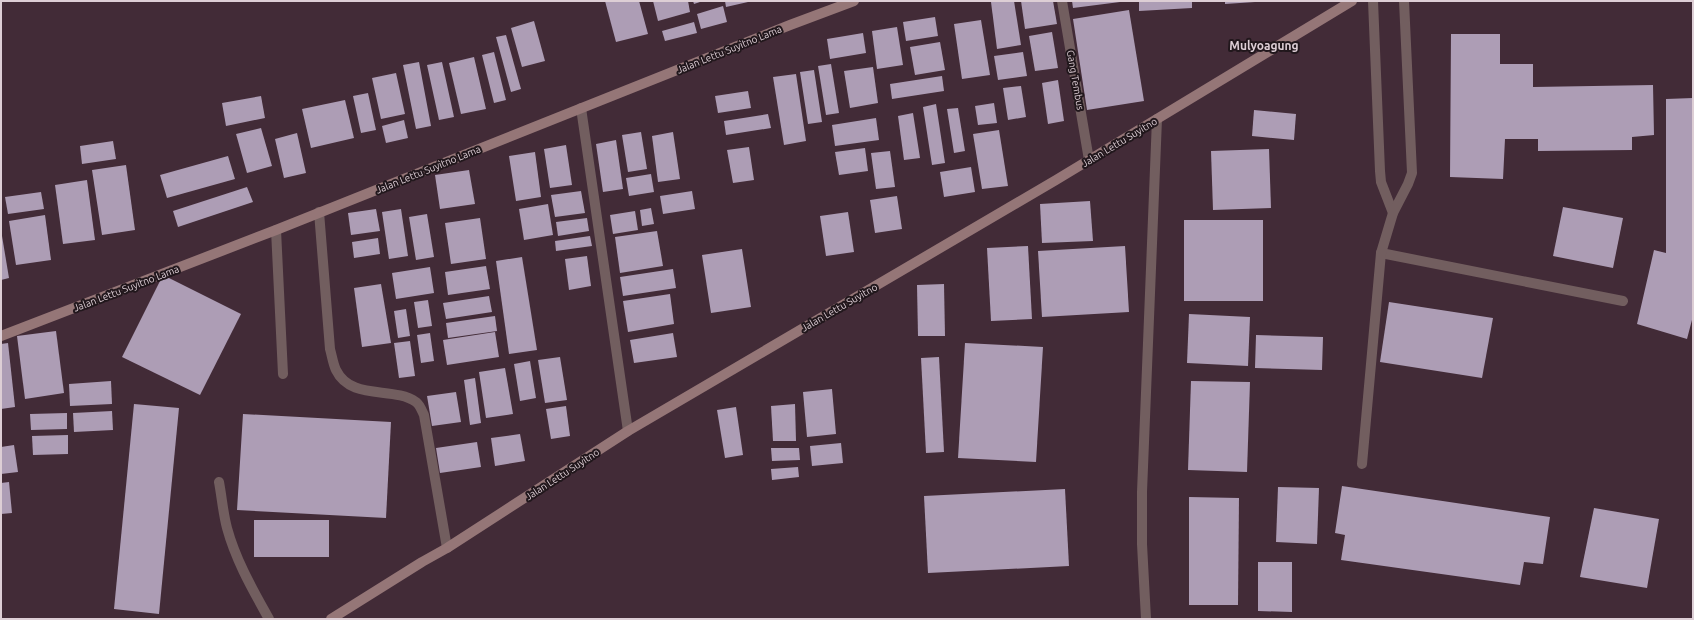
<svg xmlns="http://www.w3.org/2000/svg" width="1694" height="620" font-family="Ubuntu,sans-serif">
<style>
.building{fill:#ad9db5}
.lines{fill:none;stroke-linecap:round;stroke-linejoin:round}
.service{stroke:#725e5f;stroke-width:10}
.minor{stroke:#725e5f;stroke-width:10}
.secondary{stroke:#957677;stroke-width:10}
.labels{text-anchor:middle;stroke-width:4;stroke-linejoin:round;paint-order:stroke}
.street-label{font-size:10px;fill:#ddced5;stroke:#21171c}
.quarter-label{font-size:12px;font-weight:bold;fill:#ddced5;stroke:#21171c}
</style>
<rect width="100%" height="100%" fill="#422b37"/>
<g class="building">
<polygon points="605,1 639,1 648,34 616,42"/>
<polygon points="653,1 688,1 690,12 658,21"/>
<polygon points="693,1 703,1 694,4"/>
<polygon points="725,1 748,1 748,2 726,7"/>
<polygon points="1000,1 1014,1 1021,45 997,49 991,2"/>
<polygon points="1021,1 1053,1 1057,24 1025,29"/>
<polygon points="1072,1 1119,1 1120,2 1073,8"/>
<polygon points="1139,1 1192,1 1192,8 1139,11"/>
<polygon points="1225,1 1255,1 1255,2 1225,4"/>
<polygon points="723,6 727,22 701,29 697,14"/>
<polygon points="1129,10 1144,101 1087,110 1073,19"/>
<polygon points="935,17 938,36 906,41 903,22"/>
<polygon points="981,20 990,75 962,79 954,24"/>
<polygon points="534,21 545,61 522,67 511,28"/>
<polygon points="694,22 697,33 665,41 662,31"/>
<polygon points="897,27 903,65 877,69 872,31"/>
<polygon points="1052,32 1058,68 1035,71 1029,36"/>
<polygon points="863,33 866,53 830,59 827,39"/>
<polygon points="1451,34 1500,34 1500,64 1533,64 1533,87 1653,85 1654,135 1632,137 1632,150 1538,151 1538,139 1505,139 1503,179 1450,177"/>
<polygon points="506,35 521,89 511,92 496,37"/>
<polygon points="940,42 945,70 915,75 910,47"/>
<polygon points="494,52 506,100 494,103 482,55"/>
<polygon points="1023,52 1027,76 998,80 994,56"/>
<polygon points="474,57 486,109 461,114 449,63"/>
<polygon points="419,62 431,126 416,129 403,65"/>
<polygon points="442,62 454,117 439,120 427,65"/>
<polygon points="831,64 839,113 826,115 818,66"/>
<polygon points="873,67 878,103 850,108 844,71"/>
<polygon points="814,70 822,122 808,124 800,72"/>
<polygon points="396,73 405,114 381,119 372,78"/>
<polygon points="796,74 806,141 784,145 773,77"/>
<polygon points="942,76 944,91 892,99 890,84"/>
<polygon points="1058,80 1064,121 1048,124 1042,83"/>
<polygon points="1021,86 1026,117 1008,120 1003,88"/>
<polygon points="748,91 751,108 718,113 715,96"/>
<polygon points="368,93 376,130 361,133 353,96"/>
<polygon points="261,96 265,118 226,126 222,103"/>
<polygon points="1693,98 1693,316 1687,339 1637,324 1654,250 1666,253 1666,99"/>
<polygon points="345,100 354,138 311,148 302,109"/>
<polygon points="994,103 997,123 978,125 975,106"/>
<polygon points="936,104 945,163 932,165 923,107"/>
<polygon points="958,108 965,151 954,153 947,109"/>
<polygon points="1254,110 1296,114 1294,140 1252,136"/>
<polygon points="913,113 920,158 904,160 898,116"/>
<polygon points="768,114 771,128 726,135 724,121"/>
<polygon points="876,118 879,140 835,146 832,125"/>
<polygon points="404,120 408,138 386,143 382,126"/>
<polygon points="261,128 272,166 247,173 236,134"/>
<polygon points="999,130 1008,186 982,189 973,134"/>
<polygon points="641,132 647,169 628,172 622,135"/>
<polygon points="673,132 680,179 658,182 652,136"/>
<polygon points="297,133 306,173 284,178 275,139"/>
<polygon points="616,140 623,189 603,192 596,144"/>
<polygon points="113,141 116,159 82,164 80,146"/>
<polygon points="566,145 572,185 550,188 544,149"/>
<polygon points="749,147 754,180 733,183 727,150"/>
<polygon points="865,148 868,171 839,175 835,152"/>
<polygon points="1269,149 1271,208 1213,210 1211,151"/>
<polygon points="890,151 895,187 876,189 871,153"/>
<polygon points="535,152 541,197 516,201 509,156"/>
<polygon points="228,156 235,179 167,198 160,175"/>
<polygon points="126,165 135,230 102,235 92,170"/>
<polygon points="971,167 975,192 944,197 940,172"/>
<polygon points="469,170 475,204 440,209 435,175"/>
<polygon points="651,174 654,192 629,196 626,178"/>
<polygon points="87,180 95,240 63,244 55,185"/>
<polygon points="247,187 253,202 178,227 173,211"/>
<polygon points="581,191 585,213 555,217 551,195"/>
<polygon points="692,191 695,209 663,214 660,196"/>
<polygon points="41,192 44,209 8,214 5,197"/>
<polygon points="897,196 902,229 875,233 870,200"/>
<polygon points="1090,201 1093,241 1042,243 1040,204"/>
<polygon points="548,204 553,235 524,240 519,209"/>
<polygon points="1563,207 1623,218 1613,268 1553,256"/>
<polygon points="651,208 654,224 642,226 640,210"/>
<polygon points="376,209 380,231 351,235 348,213"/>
<polygon points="401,209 408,256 389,259 382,212"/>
<polygon points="635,211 638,230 613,234 610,215"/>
<polygon points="848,212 854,252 826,256 820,216"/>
<polygon points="427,214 434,257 416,260 409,217"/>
<polygon points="45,215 51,260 16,265 9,221"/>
<polygon points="480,218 486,259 451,264 445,223"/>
<polygon points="587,218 589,231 558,236 556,222"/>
<rect x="1184" y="220" width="79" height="81"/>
<polygon points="1,230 9,278 1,280"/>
<polygon points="657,231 663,266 620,273 615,237"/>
<polygon points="590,236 592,246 556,251 555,241"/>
<polygon points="378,238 380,254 354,258 352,242"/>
<polygon points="1028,246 1032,319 991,321 987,248"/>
<polygon points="1125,246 1129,312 1042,317 1038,251"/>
<polygon points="742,249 751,307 711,313 702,255"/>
<polygon points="587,256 591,286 569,290 565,259"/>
<polygon points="522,257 537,350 509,354 496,261"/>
<polygon points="486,266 490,289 448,295 445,272"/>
<polygon points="430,267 434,293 396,299 392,273"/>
<polygon points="673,269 676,288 623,296 620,277"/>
<polygon points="163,275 241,314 200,395 122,357"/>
<polygon points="381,284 391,343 362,347 354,288"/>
<polygon points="944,284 945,336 918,336 917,285"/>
<polygon points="670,294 674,324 628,332 623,301"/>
<polygon points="489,296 492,312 446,319 443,303"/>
<polygon points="428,300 432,326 418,328 414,302"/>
<polygon points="1389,302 1493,318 1482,378 1380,362"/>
<polygon points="406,309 410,336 398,338 394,311"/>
<polygon points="1189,314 1250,317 1248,366 1187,363"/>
<polygon points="495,316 497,331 448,338 446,323"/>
<polygon points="56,331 64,393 25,399 17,336"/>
<polygon points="495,332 499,357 447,365 443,340"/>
<polygon points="430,333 434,361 421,363 417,335"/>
<polygon points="673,333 677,357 634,363 630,340"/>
<polygon points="1256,335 1323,337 1322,370 1255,368"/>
<polygon points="410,341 415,376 399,378 394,343"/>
<polygon points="8,343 15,407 1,409 1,344"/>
<polygon points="965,343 1043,347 1036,462 958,458"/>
<polygon points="560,357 567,400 545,403 538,360"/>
<polygon points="939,357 944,452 926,453 921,358"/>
<polygon points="530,361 536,398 520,401 514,364"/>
<polygon points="505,368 513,414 486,418 479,372"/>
<polygon points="475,378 481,423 470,425 464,380"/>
<polygon points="111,381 112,404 70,406 69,384"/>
<polygon points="1191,381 1250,382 1247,472 1188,470"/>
<polygon points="832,389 836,434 807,437 803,392"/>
<polygon points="456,392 461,422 432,426 427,396"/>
<polygon points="134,404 179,408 159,614 114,609"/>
<polygon points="795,404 796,441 773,441 771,406"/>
<polygon points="566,406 570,436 551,439 546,409"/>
<polygon points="736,407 743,455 725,458 717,410"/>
<polygon points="112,411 113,430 74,432 73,413"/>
<polygon points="67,413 67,429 31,430 30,414"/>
<polygon points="243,414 391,422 386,518 237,510"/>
<polygon points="520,434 525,461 495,466 491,438"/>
<polygon points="68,435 68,454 33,455 32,436"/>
<polygon points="477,442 481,467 440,473 436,448"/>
<polygon points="841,443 843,463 812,466 810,446"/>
<polygon points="14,445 18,472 1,474 1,447"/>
<polygon points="771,448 799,448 800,460 772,461"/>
<polygon points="798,467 799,477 772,480 771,469"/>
<polygon points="9,482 12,513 1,514 1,483"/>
<polygon points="1342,486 1550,517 1543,564 1524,562 1520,585 1341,560 1345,535 1335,533"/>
<polygon points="1278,487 1319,488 1317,544 1276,542"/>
<polygon points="1065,489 1069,566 928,573 924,496"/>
<polygon points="1189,497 1239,498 1238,605 1189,605"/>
<polygon points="1594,508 1659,519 1647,588 1580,577"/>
<rect x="254" y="520" width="75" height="37"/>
<polygon points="1258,562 1292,562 1292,612 1258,611"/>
</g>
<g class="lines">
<g class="service">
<polyline points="1373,1 1380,171 1381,182 1393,213"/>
<polyline points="276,230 283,374"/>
<polyline points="1381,253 1623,301"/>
<polyline points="1362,464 1381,253 1393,213 1408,184 1412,173 1404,1"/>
<path d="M219 482C222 498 223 513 227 528 236 561 253 590 269 619"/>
<polyline points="1146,619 1142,544 1142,492 1157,119"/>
</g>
<g class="minor">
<polyline points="1062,1 1089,160"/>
<polyline points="581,108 628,431"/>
<path d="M319 212 330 349C332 356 333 364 336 370 351 401 393 386 416 402 420 405 422 411 424 415L447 548"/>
</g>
<g class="secondary">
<polyline points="1,336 276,230 790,25 854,1"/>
<polyline points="331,619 422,562 447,548 628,431 1056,180 1352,1"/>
</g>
</g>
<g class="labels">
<g class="street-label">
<text transform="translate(729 49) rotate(-22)" y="4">Jalan Lettu Suyitno Lama</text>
<text transform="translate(1076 80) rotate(80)" y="4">Gang Tembus</text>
<text transform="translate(1119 142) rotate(-31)" y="4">Jalan Lettu Suyitno</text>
<text transform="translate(428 169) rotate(-22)" y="4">Jalan Lettu Suyitno Lama</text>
<text transform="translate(126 288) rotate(-21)" y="4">Jalan Lettu Suyitno Lama</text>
<text transform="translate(839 307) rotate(-30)" y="4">Jalan Lettu Suyitno</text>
<text transform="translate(562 474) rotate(-33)" y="4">Jalan Lettu Suyitno</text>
</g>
<g class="quarter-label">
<text x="1264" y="50">Mulyoagung</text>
</g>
</g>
<rect width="1694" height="620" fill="none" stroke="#ddced5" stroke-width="4"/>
</svg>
